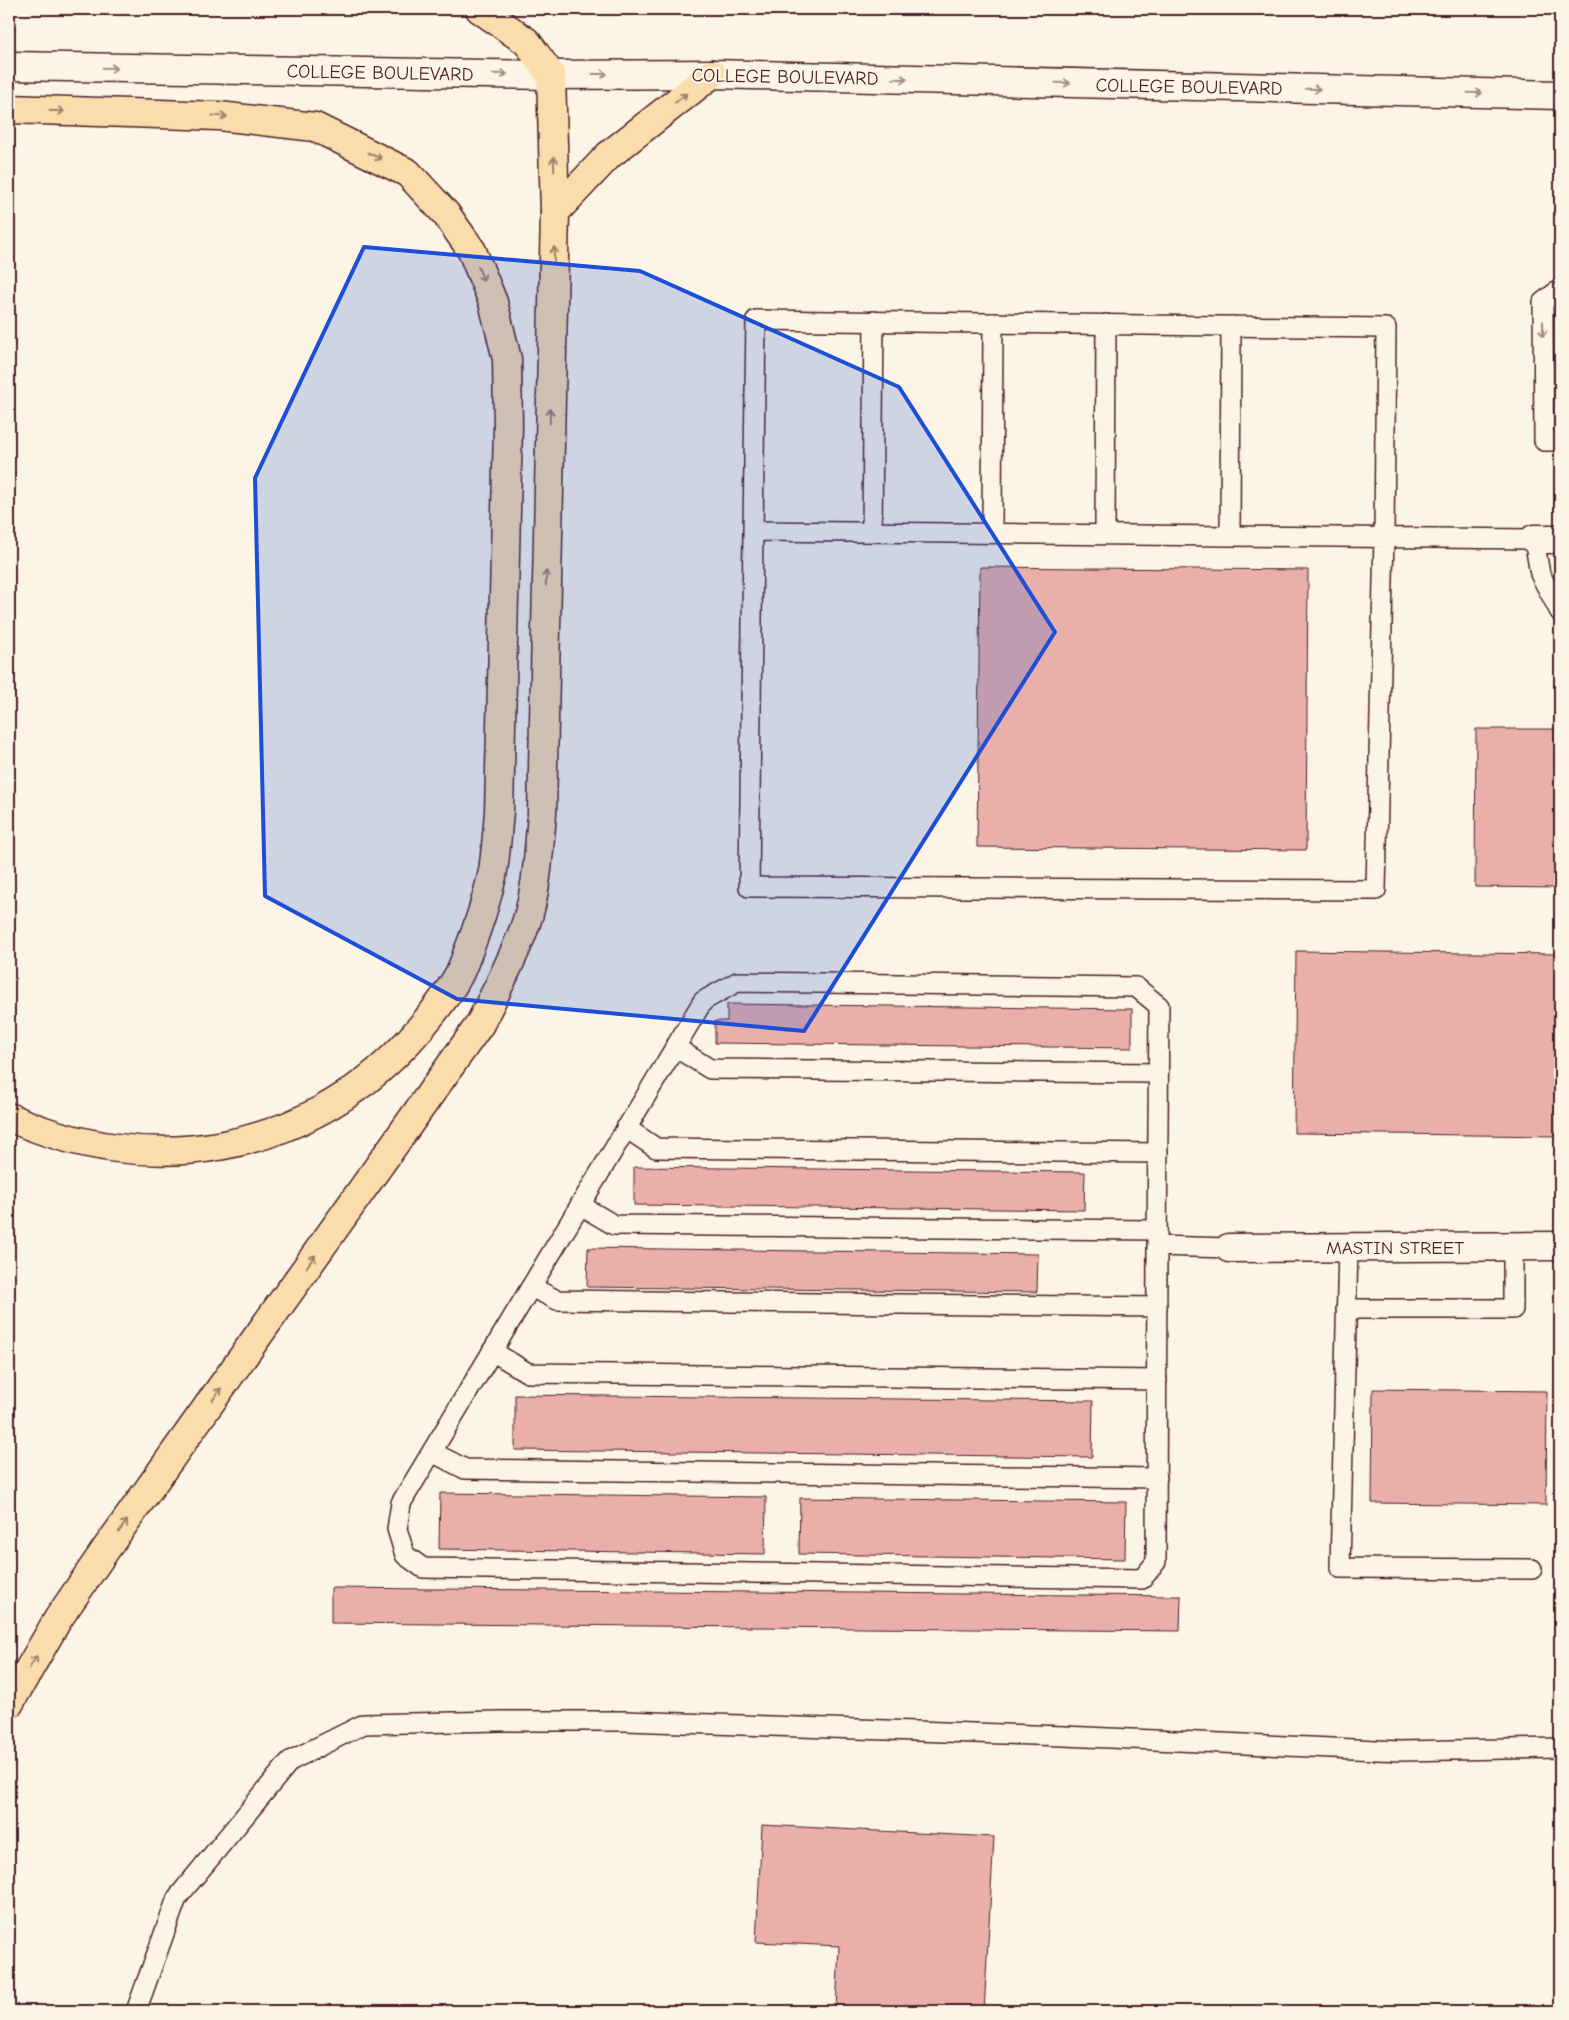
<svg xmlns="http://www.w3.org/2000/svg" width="1569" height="2020" font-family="'Comic Neue',sans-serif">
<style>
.building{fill:#e9afa8;stroke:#4a1f2b}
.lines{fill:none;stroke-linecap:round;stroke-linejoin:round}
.lane-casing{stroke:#4a1f2b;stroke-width:22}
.street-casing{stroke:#4a1f2b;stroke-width:31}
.secondary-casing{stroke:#4a1f2b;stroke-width:31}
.highway-casing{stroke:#4a1f2b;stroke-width:31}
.lane{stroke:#fcf5e5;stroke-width:19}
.street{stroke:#fcf5e5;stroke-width:28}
.secondary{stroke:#fcf5e5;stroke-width:28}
.highway{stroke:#fbddab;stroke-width:28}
.oneway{stroke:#a38a88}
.oneway2{stroke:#a27e6b}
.marked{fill:#1d4ed8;fill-opacity:0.2;stroke:#1d4ed8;stroke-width:4;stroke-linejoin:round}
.labels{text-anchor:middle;stroke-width:4.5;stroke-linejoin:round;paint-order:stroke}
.street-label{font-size:19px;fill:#4a1f2b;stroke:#fcf5e5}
</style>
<rect width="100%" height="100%" fill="#fcf5e5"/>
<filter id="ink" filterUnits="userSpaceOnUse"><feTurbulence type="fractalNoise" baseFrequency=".02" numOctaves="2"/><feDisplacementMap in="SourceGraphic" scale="10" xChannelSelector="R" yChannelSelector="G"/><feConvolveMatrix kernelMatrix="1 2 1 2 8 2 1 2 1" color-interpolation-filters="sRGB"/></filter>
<g filter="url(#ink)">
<g class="building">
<polygon points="980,567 1308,570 1306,850 977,847"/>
<polygon points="1476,729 1560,729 1560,888 1475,887"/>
<polygon points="1296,951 1560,954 1560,1136 1294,1133"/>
<polygon points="727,1004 1132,1009 1132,1048 715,1043 715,1021 727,1021"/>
<polygon points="634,1167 1085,1172 1084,1210 634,1205"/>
<polygon points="588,1248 1038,1254 1037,1292 587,1287"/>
<polygon points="1373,1389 1547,1391 1546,1505 1372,1503"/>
<polygon points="515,1395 1093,1401 1092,1457 515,1450"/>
<polygon points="440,1493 766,1497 765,1554 439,1549"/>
<polygon points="800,1498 1126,1502 1125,1559 799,1554"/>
<polygon points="331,1588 1181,1596 1180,1631 331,1623"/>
<polygon points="762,1825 994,1837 984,2011 836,2011 839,1946 756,1942"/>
</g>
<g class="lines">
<g class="lane-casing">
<g id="lane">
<polyline points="1560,289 1543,302 1544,441 1560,441"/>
<polyline points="753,531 749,887 1376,890 1384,536 1386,328 756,320 753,531 1534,539 1540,574 1560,612"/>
<polyline points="872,531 874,321"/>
<polyline points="992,533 993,323"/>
<polyline points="1105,533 1106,324"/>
<polyline points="1230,535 1231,326"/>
<polyline points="675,1047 710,1069 1158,1073"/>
<polyline points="626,1128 656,1148 1158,1153"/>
<polyline points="580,1205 614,1225 1157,1230"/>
<polyline points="1157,1246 1159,1006 1136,987 737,982 703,1001 401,1503 397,1529 405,1555 423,1568 1142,1579 1156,1562 1157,1246 1229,1248"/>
<polyline points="1348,1248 1340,1568 1532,1569"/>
<polyline points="531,1287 557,1300 1157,1307"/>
<polyline points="1346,1309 1513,1309 1513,1246"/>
<polyline points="492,1351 528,1373 1157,1380"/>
<polyline points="432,1452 465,1469 1157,1478"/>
<polyline points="136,2011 177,1898 290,1761 364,1724 500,1721 625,1721 1064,1736 1400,1751 1560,1748"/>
</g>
</g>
<g class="street-casing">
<g id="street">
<polyline points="1534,539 1560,539"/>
<polyline points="1229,1248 1560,1246"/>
</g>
</g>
<g class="secondary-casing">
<polyline id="secondary" points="9,66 551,75 712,74 1560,95"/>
</g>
<g class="highway-casing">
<g id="highway">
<path d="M9 109 219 116 315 127 408 173 446 214 472 251 493 302 507 359 508 425 499 812C497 833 496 855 492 876 486 902 478 927 468 952 465 960 462 969 458 976 445 1000 426 1022 408 1042 303 1155 148 1180 9 1117"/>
<polyline points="555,212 609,155 712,74"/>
<path d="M9 1704 58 1619 106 1549 480 1024C496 991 514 958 526 923 537 892 539 847 542 814L555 212 551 75 527 42 480 9"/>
</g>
</g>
<use href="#lane" class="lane"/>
<use href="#street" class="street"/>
<use href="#secondary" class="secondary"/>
<use href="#highway" class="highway"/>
</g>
<defs><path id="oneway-shaft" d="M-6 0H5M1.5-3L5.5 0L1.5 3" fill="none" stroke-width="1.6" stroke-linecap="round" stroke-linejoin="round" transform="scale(1.25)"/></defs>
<g class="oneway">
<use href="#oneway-shaft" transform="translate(110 68) rotate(1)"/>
<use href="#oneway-shaft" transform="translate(500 74) rotate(1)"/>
<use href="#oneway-shaft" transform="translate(600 74)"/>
<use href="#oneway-shaft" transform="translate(900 79) rotate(1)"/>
<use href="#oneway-shaft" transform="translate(1063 83) rotate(1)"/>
<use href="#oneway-shaft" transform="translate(1313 89) rotate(1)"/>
<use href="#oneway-shaft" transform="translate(1475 93) rotate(1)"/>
<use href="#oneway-shaft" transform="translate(1543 329) rotate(90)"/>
</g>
<g class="oneway2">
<use href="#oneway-shaft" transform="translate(681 98) rotate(-38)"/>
<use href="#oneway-shaft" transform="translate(57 111) rotate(2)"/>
<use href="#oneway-shaft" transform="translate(220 116) rotate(4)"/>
<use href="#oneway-shaft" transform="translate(375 156) rotate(26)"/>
<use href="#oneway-shaft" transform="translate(554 164) rotate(-92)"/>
<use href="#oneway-shaft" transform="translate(554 254) rotate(-89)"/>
<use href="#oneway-shaft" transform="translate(481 274) rotate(67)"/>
<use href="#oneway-shaft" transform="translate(550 416) rotate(-89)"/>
<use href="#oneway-shaft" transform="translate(546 578) rotate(-89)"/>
<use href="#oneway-shaft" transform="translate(311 1261) rotate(-55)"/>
<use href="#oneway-shaft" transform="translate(217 1394) rotate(-55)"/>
<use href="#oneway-shaft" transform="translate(123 1526) rotate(-55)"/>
<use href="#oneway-shaft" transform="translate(33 1662) rotate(-59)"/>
</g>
</g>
<path class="marked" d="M364 247 640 271 899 387 1055 632 804 1031 457 999 265 896 255 478Z"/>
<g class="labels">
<g class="street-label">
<text transform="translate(380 72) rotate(1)" y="7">COLLEGE BOULEVARD</text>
<text transform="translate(785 76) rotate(1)" y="7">COLLEGE BOULEVARD</text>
<text transform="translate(1189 86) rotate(1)" y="7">COLLEGE BOULEVARD</text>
<text x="1395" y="1254">MASTIN STREET</text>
</g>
</g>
<rect width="1569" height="2020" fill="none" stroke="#fcf5e5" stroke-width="30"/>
<rect x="15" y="15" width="1539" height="1990" fill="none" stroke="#4a1f2b" stroke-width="2" filter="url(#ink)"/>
</svg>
